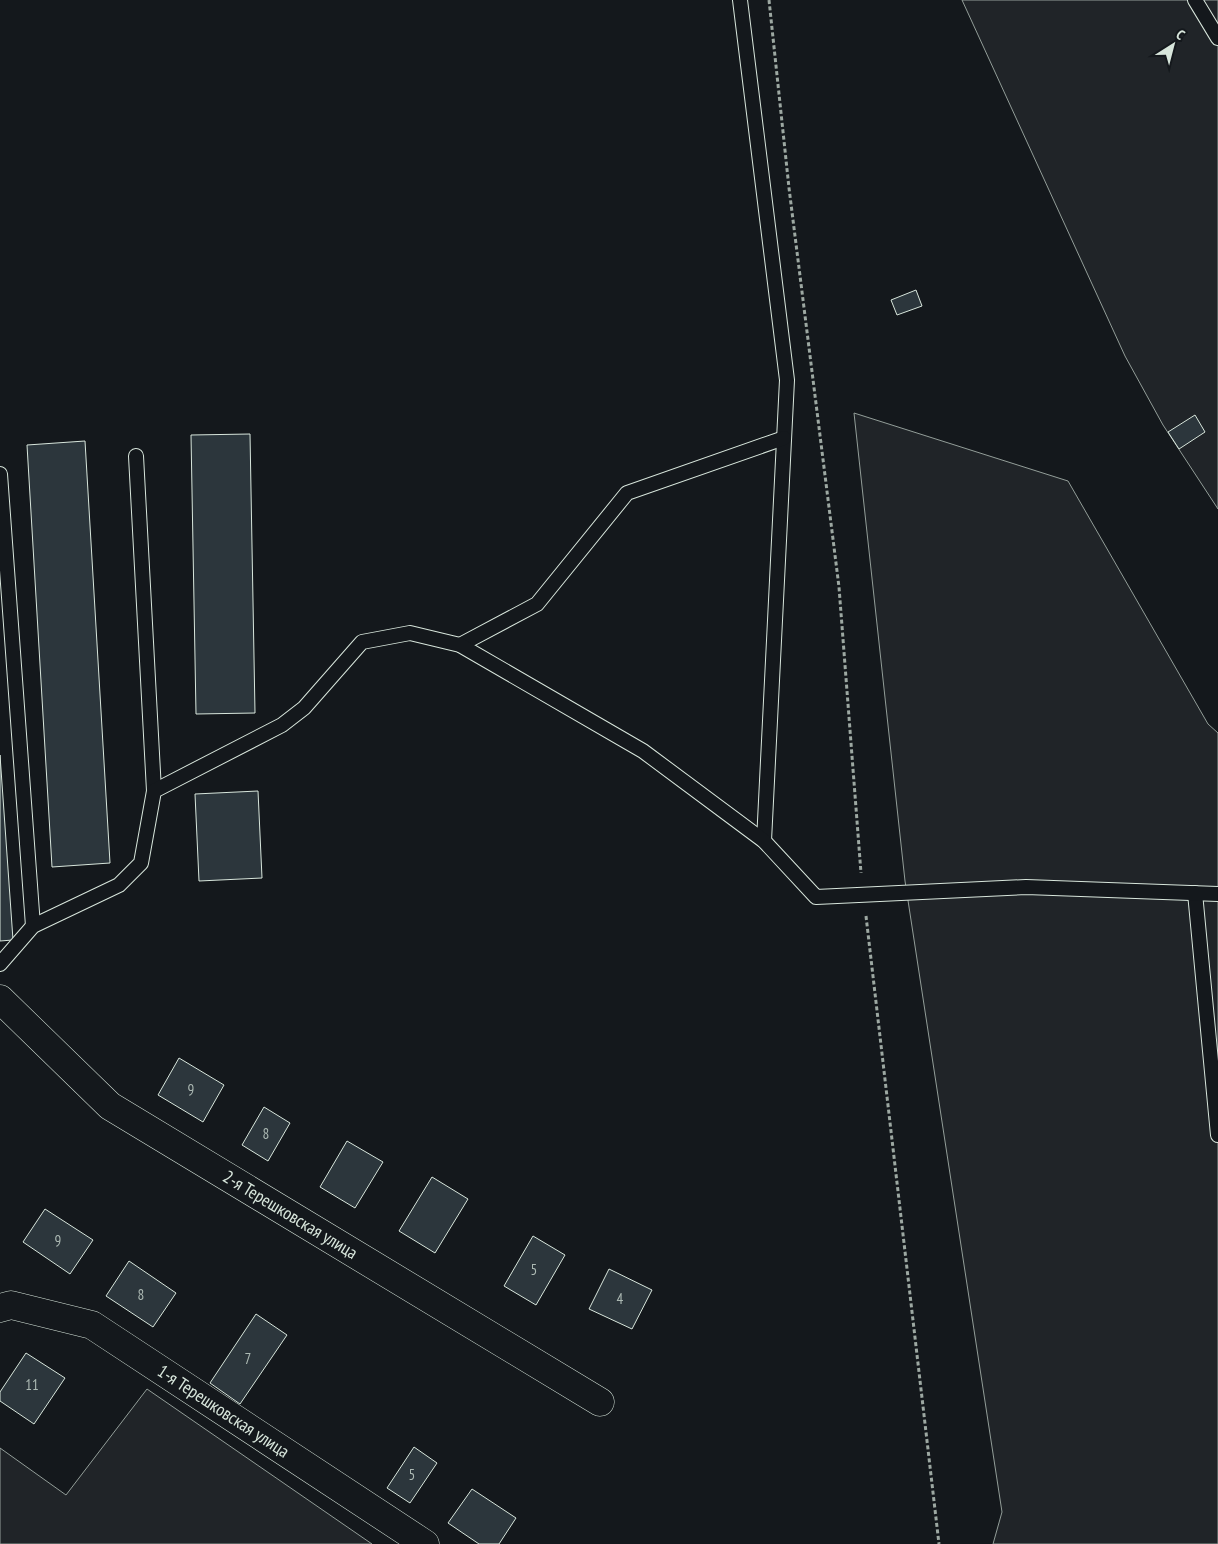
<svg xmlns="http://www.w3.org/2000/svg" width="1218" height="1544" font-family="'PT Sans Narrow',sans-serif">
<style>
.green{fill:#202428;stroke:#939e99}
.building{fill:#2c363c;stroke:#d8e6dc}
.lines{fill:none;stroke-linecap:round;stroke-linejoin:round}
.service-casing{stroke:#d8e6dc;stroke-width:16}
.minor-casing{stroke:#d8e6dc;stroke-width:29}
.path{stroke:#9da8a2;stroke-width:3;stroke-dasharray:4 2.5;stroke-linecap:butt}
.service{stroke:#14181c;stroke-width:14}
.minor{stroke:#14181c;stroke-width:28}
.labels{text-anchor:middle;stroke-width:4;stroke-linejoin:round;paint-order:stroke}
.number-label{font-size:15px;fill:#adbab4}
.street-label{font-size:18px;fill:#d8e6dc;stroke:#14181c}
</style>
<rect width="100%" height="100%" fill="#14181c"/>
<g class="green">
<polygon points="962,0 1218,0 1218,509 1163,425 1125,356"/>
<polygon points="854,413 1068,481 1208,724 1218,733 1218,1544 993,1544 1002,1512 905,881"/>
<polygon points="147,1389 372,1544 0,1544 0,1448 66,1495"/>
</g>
<g class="building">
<polygon points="916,290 922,306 897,315 891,300"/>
<polygon points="1195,415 1205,432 1179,449 1168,432"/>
<polygon points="250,434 255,713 196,714 191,435"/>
<polygon points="85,441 110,863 52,867 27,445"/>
<polygon points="0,755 13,940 0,941"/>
<polygon points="258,791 262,878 199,881 195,794"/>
<polygon points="179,1058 224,1085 203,1122 158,1095"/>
<polygon points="264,1107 290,1123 268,1161 242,1145"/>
<polygon points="347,1141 383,1162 355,1208 320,1187"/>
<polygon points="432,1177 468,1199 435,1253 399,1231"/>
<polygon points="45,1209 93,1240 70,1274 23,1242"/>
<polygon points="533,1236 565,1255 536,1305 504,1286"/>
<polygon points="129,1261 176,1293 153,1327 106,1296"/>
<polygon points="609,1269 652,1290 632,1329 589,1309"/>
<polygon points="256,1314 287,1335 240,1404 210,1383"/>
<polygon points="26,1353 65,1378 34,1424 0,1401 0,1392"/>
<polygon points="414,1447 437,1463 410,1503 387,1488"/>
<polygon points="472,1489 516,1518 499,1544 479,1544 448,1523"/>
</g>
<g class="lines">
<g class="service-casing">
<g id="service">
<polyline points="740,0 787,380 764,841"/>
<polyline points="1195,0 1218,38"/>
<polyline points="136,456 154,791"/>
<polyline points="0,474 33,926"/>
<polyline points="460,645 537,604 627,493 784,438"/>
<polyline points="1195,893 1218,1135"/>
<polyline points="0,964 33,926 119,885 141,863 154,791 282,725 304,708 362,642 410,633 460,645 643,751 764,841 816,897 1026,887 1218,894"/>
</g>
</g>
<g class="minor-casing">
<g id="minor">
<path id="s1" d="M0 999 110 1106 600 1402"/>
<path id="s2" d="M0 1308 11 1305 92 1325 425 1544"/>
</g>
</g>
<g class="path">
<polyline points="769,0 789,188 839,587 861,873"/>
<polyline points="866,916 939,1544"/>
</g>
<use href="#service" class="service"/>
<use href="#minor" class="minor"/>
</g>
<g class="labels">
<g class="number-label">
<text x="191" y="1095">9</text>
<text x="266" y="1139">8</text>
<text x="58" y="1246">9</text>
<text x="534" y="1275">5</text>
<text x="141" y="1300">8</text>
<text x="620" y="1304">4</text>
<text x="248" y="1364">7</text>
<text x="32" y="1390">11</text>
<text x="412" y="1480">5</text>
</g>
<g class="street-label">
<text dy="6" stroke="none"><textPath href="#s1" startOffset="364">2-я Терешковская улица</textPath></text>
<text dy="6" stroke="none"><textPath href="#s2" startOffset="252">1-я Терешковская улица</textPath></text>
</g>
</g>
<g transform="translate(1173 45) rotate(36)" stroke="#14181c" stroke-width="4" paint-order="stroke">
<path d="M0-4L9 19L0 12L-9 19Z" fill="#d8e6dc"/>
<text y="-8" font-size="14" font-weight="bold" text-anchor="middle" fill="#d8e6dc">С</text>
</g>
</svg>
